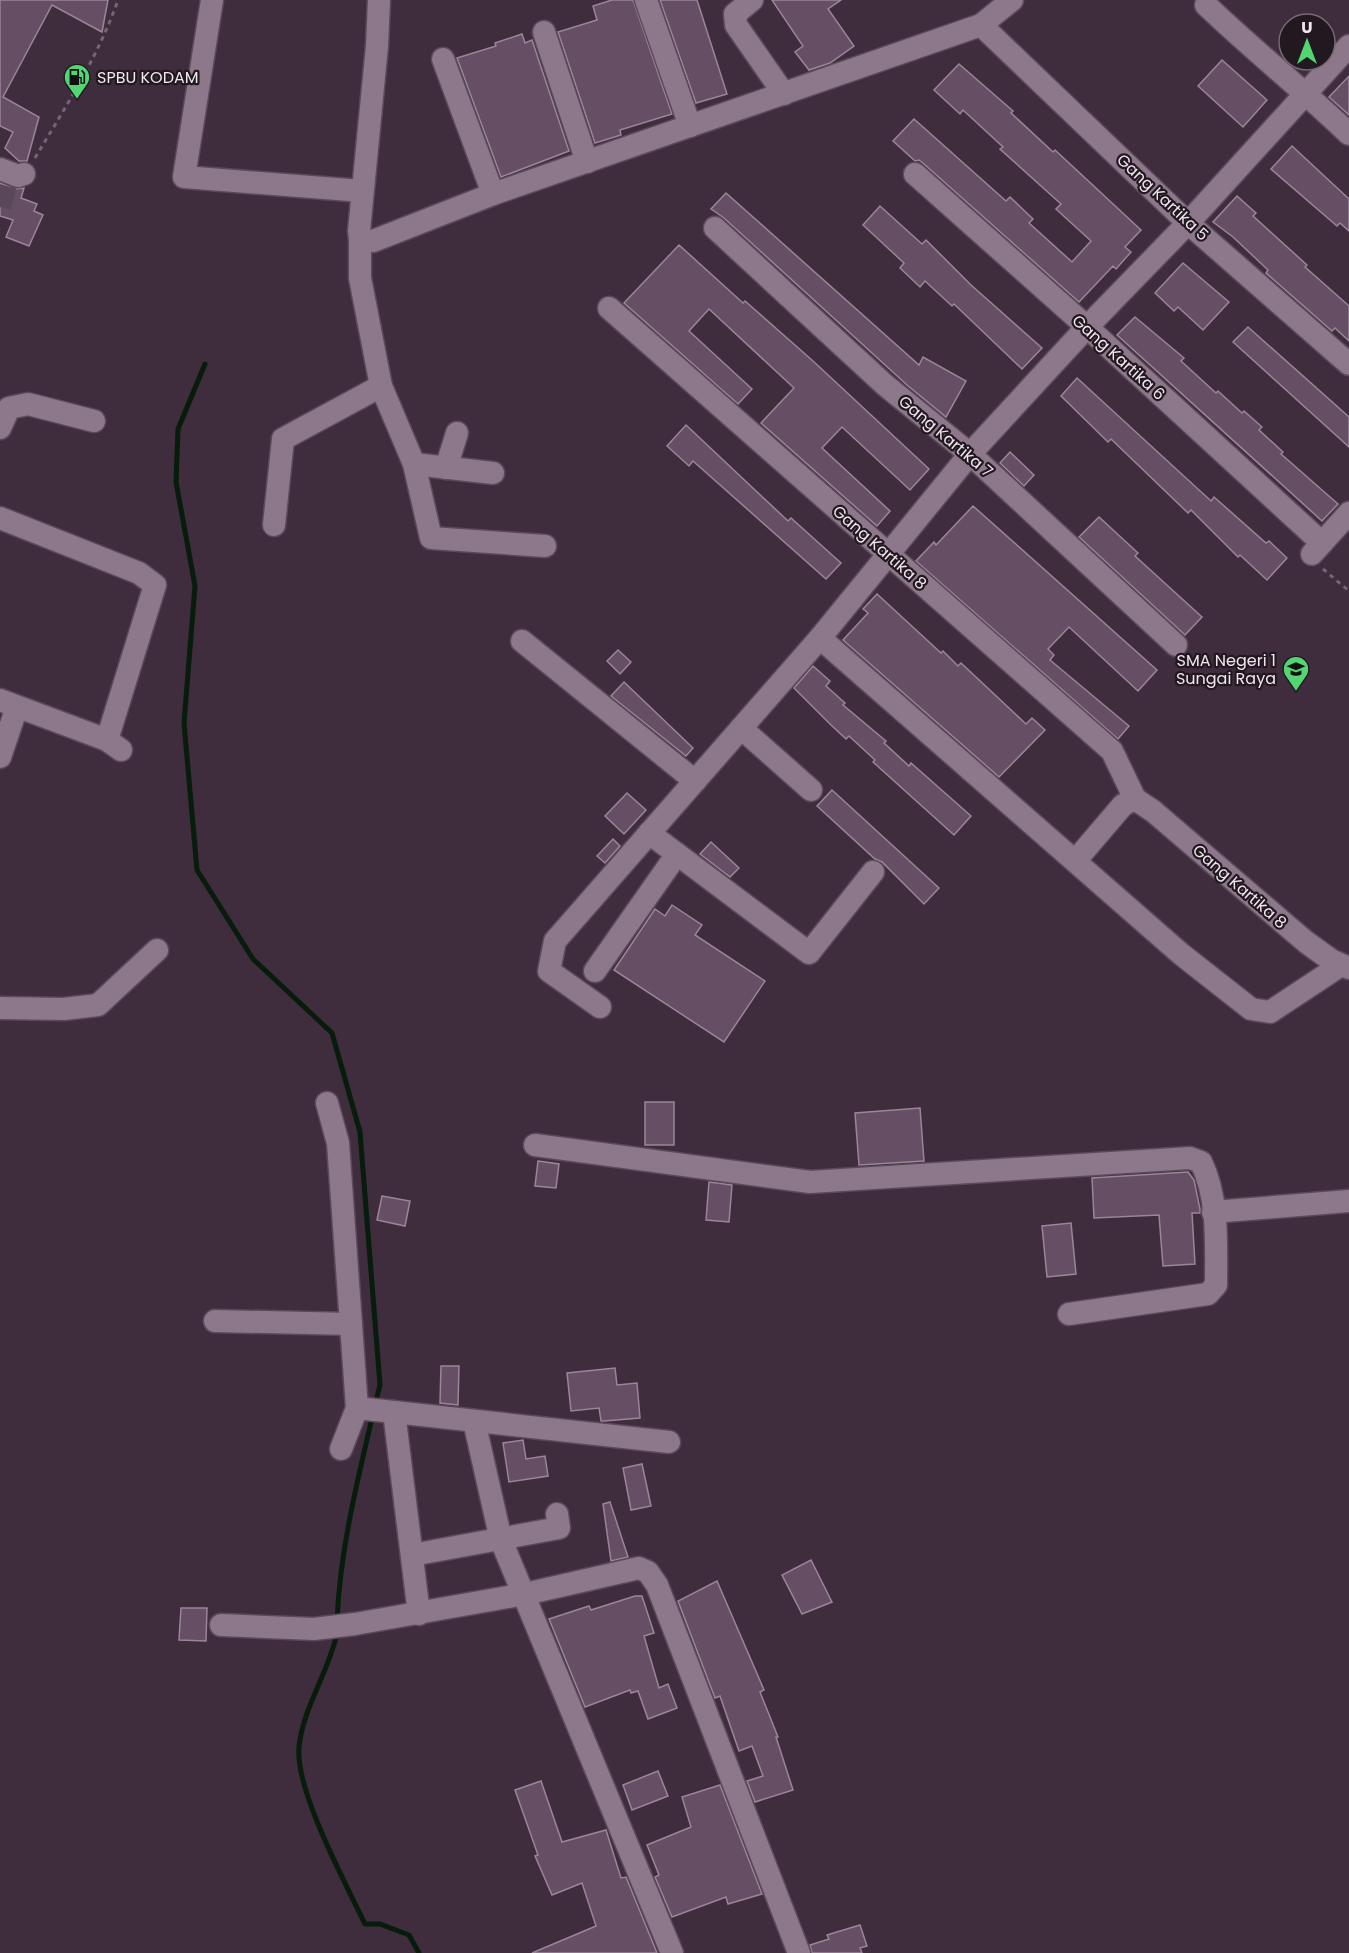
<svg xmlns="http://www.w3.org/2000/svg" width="1349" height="1953" font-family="Poppins,sans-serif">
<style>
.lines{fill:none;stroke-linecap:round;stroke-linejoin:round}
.stream{stroke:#071c0b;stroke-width:5}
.building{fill:#664f64;stroke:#9b8599;stroke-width:1.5}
.minor-tunnel{stroke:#5a4858;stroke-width:22;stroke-dasharray:22 11;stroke-linecap:butt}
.minor-casing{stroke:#5a4a59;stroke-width:25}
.path{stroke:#756473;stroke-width:3;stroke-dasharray:4.5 4.5;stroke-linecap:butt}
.minor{stroke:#8d778a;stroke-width:22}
.labels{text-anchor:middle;stroke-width:4.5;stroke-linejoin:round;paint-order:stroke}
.poi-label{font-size:16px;fill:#f2e5f0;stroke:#211820;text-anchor:start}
.street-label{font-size:16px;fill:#f2e5f0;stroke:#211820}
</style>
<rect width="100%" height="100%" fill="#3f2c3d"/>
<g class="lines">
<g class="stream">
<polyline points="205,364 178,429 176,482 195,586 184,723 197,870 253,959 332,1033 360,1132 380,1385 375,1405"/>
<path d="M337 1621C340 1550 357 1482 373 1414"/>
<path d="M337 1633C329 1672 303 1707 299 1747 295 1790 345 1882 365 1924H380L409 1935 419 1953"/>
</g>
</g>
<g class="building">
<polygon points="0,0 108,0 102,32 52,5 3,97 39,117 27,161 19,161 5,148 13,132 0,126"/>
<polygon points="612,0 633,0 672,114 620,130 621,135 595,143 558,32 597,20 593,6"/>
<polygon points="660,0 697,0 727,94 696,103"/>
<polygon points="772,0 841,0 828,9 854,46 830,63 809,70 795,52 803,46"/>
<polygon points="522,34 525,43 532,40 569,151 501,177 457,58 496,46 495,43"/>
<polygon points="1222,60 1267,100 1243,127 1198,86"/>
<polygon points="959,64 1013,111 1011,113 1053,152 1055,150 1141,230 1125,247 1131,252 1116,269 1113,266 1079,302 924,164 919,160 915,161 893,141 914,119 1006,201 1010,197 1033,219 1029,223 1072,262 1091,241 1056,209 1061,204 1000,149 1003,147 963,110 960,114 934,90"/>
<polygon points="1349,76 1349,115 1329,97"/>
<polygon points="1292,146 1349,199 1349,231 1340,223 1337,226 1271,169"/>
<polygon points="0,183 14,189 24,188 21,198 37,204 34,211 43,215 29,246 6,237 13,220 0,216"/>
<polygon points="726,193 919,365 923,357 966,381 946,417 907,385 724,218 711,209"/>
<polygon points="1237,196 1256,213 1253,216 1307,265 1305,267 1349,306 1349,341 1335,328 1332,331 1266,273 1268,270 1233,237 1213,222"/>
<polygon points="880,206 922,244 926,240 971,285 1042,348 1022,369 954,304 952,306 925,281 920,287 900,268 904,263 863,225"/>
<polygon points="679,245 743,303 745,301 813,361 929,469 910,490 842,427 822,448 890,511 877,526 761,423 794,388 709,309 689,331 752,389 738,404 624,303"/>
<polygon points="1183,263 1229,302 1203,330 1178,307 1174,311 1155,293"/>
<polygon points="1135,317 1184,358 1181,361 1216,393 1218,391 1242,413 1244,411 1262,427 1259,430 1283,452 1281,454 1338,504 1322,521 1117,335"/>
<polygon points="1248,327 1349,417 1349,447 1233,342"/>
<polygon points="1077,378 1211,501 1214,497 1266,543 1269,541 1287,558 1267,580 1240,555 1238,557 1191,510 1188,513 1111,439 1108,442 1061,396"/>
<polygon points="686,425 788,521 791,518 841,563 826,579 693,461 689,466 667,446"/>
<polygon points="1010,452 1034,475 1024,486 1000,463"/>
<polygon points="973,506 1157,670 1138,691 1069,627 1048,649 1054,655 1050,660 1129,726 1118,739 916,561 934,542 936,545"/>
<polygon points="1099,517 1138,553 1135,556 1202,617 1185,635 1079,537"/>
<polygon points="877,594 941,653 943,651 958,666 961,663 1026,724 1032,718 1045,730 999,777 843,640 868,613 863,609"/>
<polygon points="618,650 631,662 620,674 607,661"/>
<polygon points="813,666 830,681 826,686 845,703 843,705 886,741 884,743 909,766 911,763 971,816 954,835 873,762 875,760 849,736 846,739 831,725 794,688"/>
<polygon points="624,682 693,748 686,756 611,696"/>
<polygon points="832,790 939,888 924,904 882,862 875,859 817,806"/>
<polygon points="627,793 646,810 624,834 605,816"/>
<polygon points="613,839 620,846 605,863 597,856"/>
<polygon points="711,842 739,868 730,877 700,854"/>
<polygon points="672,905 702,925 695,935 765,981 724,1042 614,970 655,909 665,916"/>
<rect x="645" y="1102" width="29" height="43"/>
<polygon points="920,1108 924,1161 859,1165 855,1113"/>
<polygon points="538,1161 559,1164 556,1188 535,1186"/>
<polygon points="1188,1172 1194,1180 1200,1209 1200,1213 1192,1213 1195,1264 1163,1266 1159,1215 1094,1218 1092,1178"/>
<polygon points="709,1182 732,1185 729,1222 706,1220"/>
<polygon points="382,1196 410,1201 405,1226 377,1220"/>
<polygon points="1071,1223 1076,1274 1047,1277 1042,1226"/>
<polygon points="441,1366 459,1366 458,1405 440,1403"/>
<polygon points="615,1368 617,1385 637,1383 640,1418 604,1421 601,1421 599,1408 571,1411 567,1373"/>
<polygon points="523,1440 526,1459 545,1456 548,1476 509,1482 503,1443"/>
<polygon points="642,1464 651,1506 631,1510 623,1468"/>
<polygon points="610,1502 628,1557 611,1561 603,1504"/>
<polygon points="811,1560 832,1602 802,1614 782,1575"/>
<polygon points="717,1581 764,1690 760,1692 778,1737 776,1737 793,1790 755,1802 747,1781 763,1776 752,1746 739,1751 720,1696 715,1698 678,1601"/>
<polygon points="635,1596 642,1596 654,1633 644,1636 659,1688 668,1684 677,1708 648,1719 638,1691 631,1693 630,1690 585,1707 549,1619 589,1606 591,1610"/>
<polygon points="181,1608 207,1608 206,1641 179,1640"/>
<polygon points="658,1771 668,1796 632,1810 623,1785"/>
<polygon points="541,1781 562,1842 606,1830 621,1878 626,1877 657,1953 532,1953 596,1926 582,1883 552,1895 535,1856 538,1855 515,1790"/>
<polygon points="720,1785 762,1894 728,1904 726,1897 672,1917 655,1877 659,1875 647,1845 691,1827 682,1797"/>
<polygon points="860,1925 867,1946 860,1948 862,1953 812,1953 810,1945 829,1939 827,1935"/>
</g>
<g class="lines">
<polyline class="minor-tunnel" points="0,207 7,180"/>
<g class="minor-casing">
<g id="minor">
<polyline points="212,0 184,177 362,191"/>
<polyline points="379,0 377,46 359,231 360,239 373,241 493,194 981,25 1012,0"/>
<polyline points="646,0 690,126"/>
<polyline points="752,0 735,14 736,25 784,94"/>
<path d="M1206 5C1252 49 1302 89 1349 134"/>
<polyline points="981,25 1188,223 1349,364"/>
<polyline points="544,32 587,162"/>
<polyline points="443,59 493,194"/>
<polyline points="0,169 18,176 24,174"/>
<polyline points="915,174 1087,327 1322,543"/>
<polyline points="715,228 885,385 970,454 1176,645"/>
<polyline points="609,308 1112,751 1135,799"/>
<polyline points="381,386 414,464 431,538 545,546"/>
<polyline points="0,428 9,408 28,404 94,421"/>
<polyline points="414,464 493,473"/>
<polyline points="446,468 457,433"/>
<polyline points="0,518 139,573 155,585 107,740"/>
<polyline points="274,525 283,439 381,386 360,278 360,239"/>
<polyline points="1312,554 1349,513"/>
<polyline points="522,641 695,781"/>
<polyline points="0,700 107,740 121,750"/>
<polyline points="741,728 811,790"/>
<polyline points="0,757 17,707"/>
<polyline points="649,833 809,953 873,872"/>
<polyline points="1076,860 1123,805 1135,799 1153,811 1306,942 1331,960 1349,968"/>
<polyline points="1341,965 1270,1012 1251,1009 1181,954 820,638 970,454 1087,327 1188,223 1349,46"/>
<polyline points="595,971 677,854"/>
<polyline points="600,1007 549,971 555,941 820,638"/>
<polyline points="0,1008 64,1009 98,1005 157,950"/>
<polyline points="327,1103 338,1143 357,1408 341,1449"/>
<path d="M535 1145 810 1182 1190 1158 1201 1162C1219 1198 1216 1246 1216 1285L1208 1294 1069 1314"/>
<polyline points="1213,1212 1349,1201"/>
<polyline points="215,1321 351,1324"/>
<polyline points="357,1408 669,1442"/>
<polyline points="394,1412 419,1614"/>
<polyline points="474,1421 501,1540 672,1953"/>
<polyline points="412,1555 559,1528 557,1514"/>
<polyline points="221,1625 314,1629 355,1624 525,1594 639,1568 648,1572 657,1585 799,1953"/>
</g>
</g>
<g class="path">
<path d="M35 158C66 106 98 57 118 0"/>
<polyline points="1323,569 1349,591"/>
</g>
<use href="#minor" class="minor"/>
</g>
<defs>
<g id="fuel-pin" transform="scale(1.35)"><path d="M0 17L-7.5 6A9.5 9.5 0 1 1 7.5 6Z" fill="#53d672" stroke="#211820"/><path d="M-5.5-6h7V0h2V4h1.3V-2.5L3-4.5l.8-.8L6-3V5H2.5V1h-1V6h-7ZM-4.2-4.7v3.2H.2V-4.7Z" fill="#111"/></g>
<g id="school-pin" transform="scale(1.35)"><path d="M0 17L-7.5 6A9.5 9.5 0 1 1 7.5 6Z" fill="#53d672" stroke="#211820"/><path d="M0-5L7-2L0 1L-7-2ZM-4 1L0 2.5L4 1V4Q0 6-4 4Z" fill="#111"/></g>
</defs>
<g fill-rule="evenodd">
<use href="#fuel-pin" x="77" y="77"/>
<use href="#school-pin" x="1296" y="669"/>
</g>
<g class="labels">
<g class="poi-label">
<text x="97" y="83">SPBU KODAM</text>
<text x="1276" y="666" text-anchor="end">SMA Negeri 1<tspan x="1276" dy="18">Sungai Raya</tspan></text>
</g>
<g class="street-label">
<text transform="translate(1163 197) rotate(43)" y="6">Gang Kartika 5</text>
<text transform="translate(1119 357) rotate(42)" y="6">Gang Kartika 6</text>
<text transform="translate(946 436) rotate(40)" y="6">Gang Kartika 7</text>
<text transform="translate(880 547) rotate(41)" y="6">Gang Kartika 8</text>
<text transform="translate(1240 886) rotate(41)" y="6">Gang Kartika 8</text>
</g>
</g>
<g transform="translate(1307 42)"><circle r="28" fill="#211820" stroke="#756a73" stroke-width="1.5"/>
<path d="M0-4.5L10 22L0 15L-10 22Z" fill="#53d672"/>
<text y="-9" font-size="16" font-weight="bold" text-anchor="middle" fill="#f2e5f0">U</text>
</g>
</svg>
